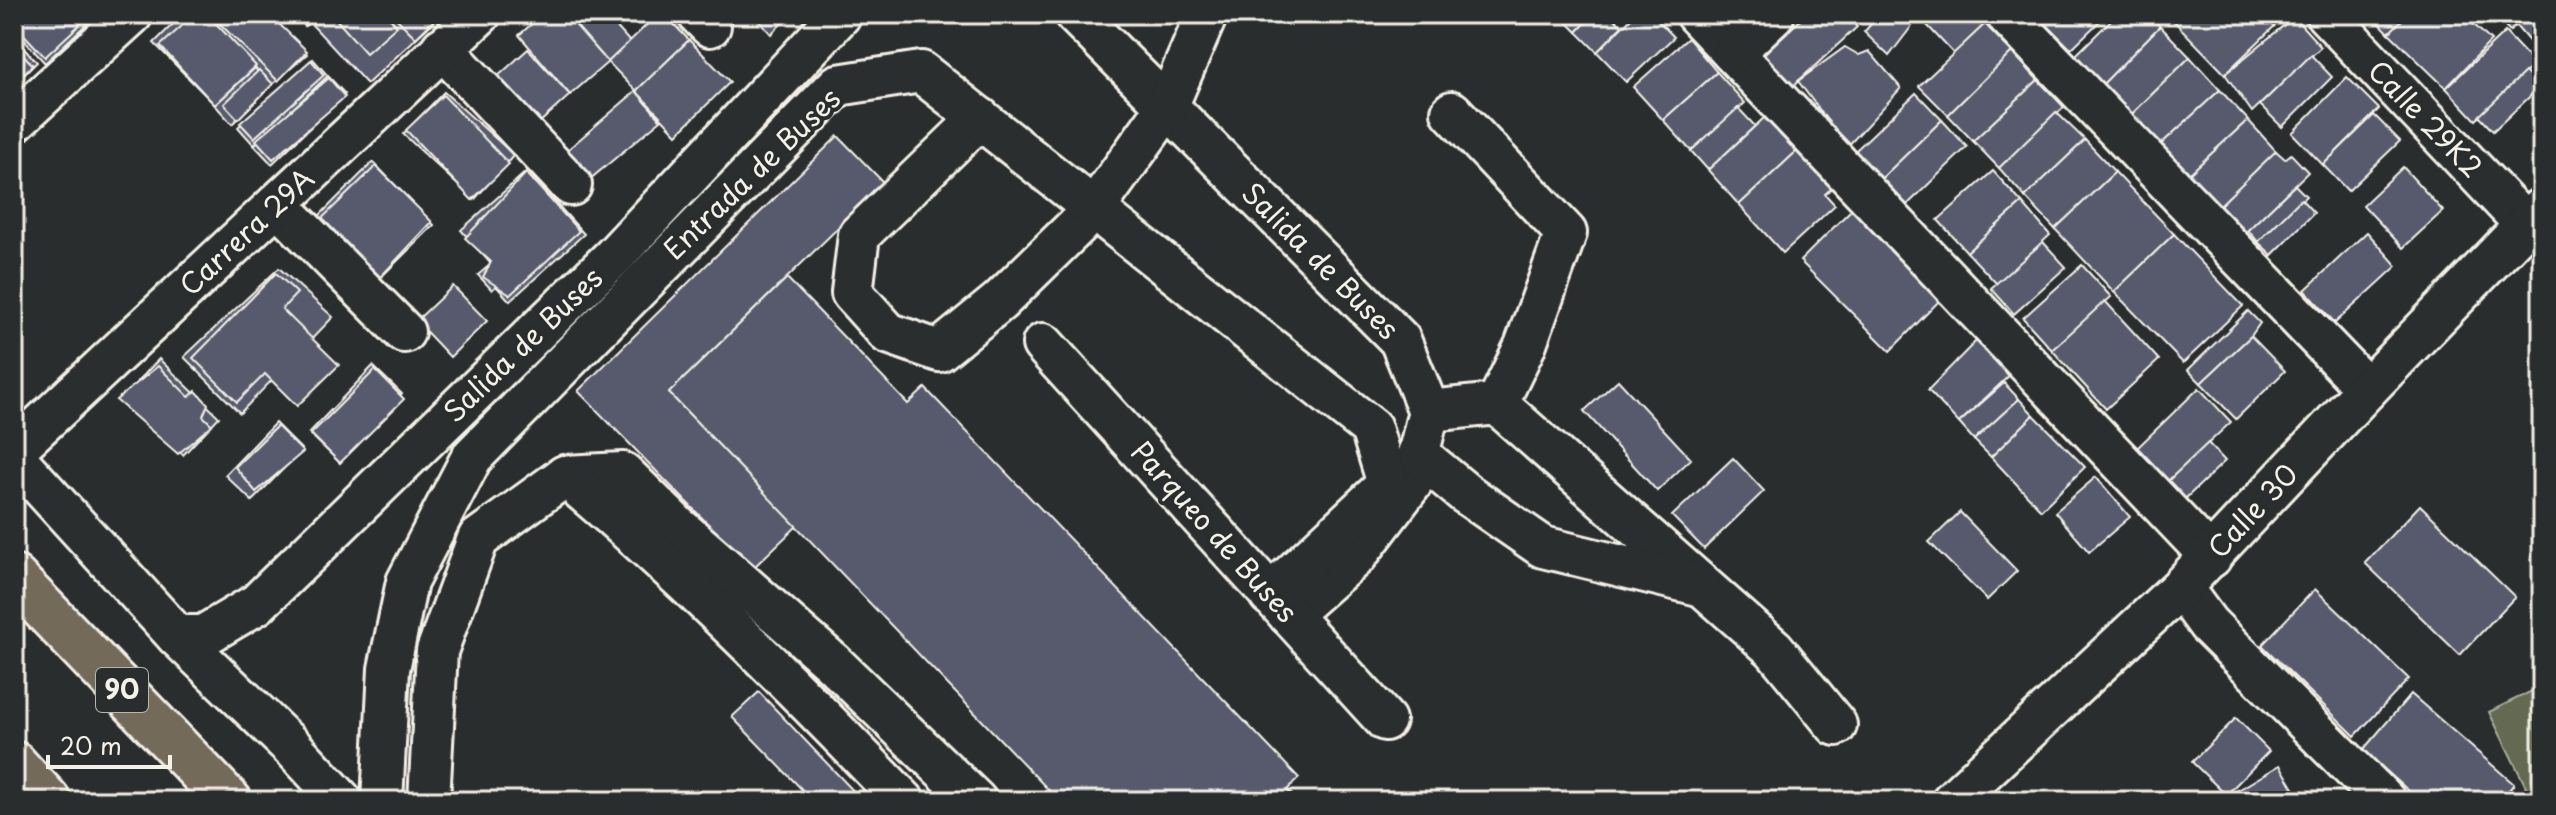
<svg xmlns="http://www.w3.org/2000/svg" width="2556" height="815" font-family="'Playpen Sans',sans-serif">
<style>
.green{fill:#646b51;stroke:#acae9c;stroke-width:2}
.building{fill:#565a6c;stroke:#f4f1e8;stroke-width:2}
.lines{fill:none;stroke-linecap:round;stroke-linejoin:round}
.minor-casing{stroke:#f4f1e8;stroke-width:46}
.highway-casing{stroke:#f4f1e8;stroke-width:50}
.minor{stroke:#2a2d2e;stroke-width:40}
.highway{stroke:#736b5a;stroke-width:44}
.labels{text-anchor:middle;stroke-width:8;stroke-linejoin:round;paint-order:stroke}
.shield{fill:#2a2d2e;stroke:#b7b6b0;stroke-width:2}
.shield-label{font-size:26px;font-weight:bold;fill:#f4f1e8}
.street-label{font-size:28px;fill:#f4f1e8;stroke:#2a2d2e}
</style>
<rect width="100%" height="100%" fill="#2a2d2e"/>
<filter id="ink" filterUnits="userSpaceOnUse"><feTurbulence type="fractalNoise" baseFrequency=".0125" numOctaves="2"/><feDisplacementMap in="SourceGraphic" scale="16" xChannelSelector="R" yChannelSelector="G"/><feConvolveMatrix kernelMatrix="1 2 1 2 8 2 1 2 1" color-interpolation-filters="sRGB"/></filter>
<g filter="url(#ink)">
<polygon class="green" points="2542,686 2542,801 2533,801 2489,712"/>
<g class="building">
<polygon points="14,14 97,14 45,63 14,29"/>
<polygon points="14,14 91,14 45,57 14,24"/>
<polygon points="183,14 267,14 307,54 271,86 255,68 215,105 154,43"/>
<polygon points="195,14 207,14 256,66 215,105 160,46"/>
<polygon points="210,14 269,14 307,51 278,81"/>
<polygon points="294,14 319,14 305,26"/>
<polygon points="302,14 442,14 367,84"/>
<polygon points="337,14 386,14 397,26 366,53 334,17"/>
<polygon points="392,14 440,14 416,38"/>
<polygon points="543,14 566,14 608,62 570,95 519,35"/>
<polygon points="566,14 605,14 630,42 608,62"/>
<polygon points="658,14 664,14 689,40 636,91 608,62"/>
<polygon points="753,14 791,14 771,34"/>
<polygon points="1559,14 1594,14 1577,32"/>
<polygon points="1594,14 1609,14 1622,26 1597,52 1577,32"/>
<polygon points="1635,14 1652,14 1674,37 1626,82 1597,52"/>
<polygon points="1807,14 1845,14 1857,27 1792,87 1762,55"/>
<polygon points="1855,14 1872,14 1862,22"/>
<polygon points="1880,14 1921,14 1889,56 1864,32"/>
<polygon points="1937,14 1976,14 1985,24 1954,54 1926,24"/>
<polygon points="2037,14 2054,14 2045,23"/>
<polygon points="2054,14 2107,14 2071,49 2045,23"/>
<polygon points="2117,14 2147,14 2160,26 2101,86 2073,58"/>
<polygon points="2167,14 2287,14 2225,74"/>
<polygon points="2371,14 2408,14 2389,33"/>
<polygon points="2408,14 2463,14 2491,41 2446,88 2389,33"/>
<polygon points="2493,14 2528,14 2510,31"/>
<polygon points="2529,14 2542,14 2542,50 2539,53 2516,26"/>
<polygon points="2294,17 2321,47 2252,112 2225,74"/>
<polygon points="1985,24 2012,52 1948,115 1919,86"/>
<polygon points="2160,26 2190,57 2130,116 2101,86"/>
<polygon points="2505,32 2535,64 2476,120 2446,88"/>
<polygon points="14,38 37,62 14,85"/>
<polygon points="1688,38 1717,72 1663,120 1633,87"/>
<polygon points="689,40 730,82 677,134 636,91"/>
<polygon points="14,45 33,65 14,82"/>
<polygon points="1845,47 1859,55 1869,51 1901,88 1847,147 1798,81"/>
<polygon points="528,49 570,95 538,124 496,78"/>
<polygon points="2012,52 2038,80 1973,141 1948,115"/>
<polygon points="2311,55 2332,77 2282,127 2260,105"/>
<polygon points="2190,57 2220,90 2159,146 2130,116"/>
<polygon points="313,59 328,76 254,145 238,127"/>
<polygon points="311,60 324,75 254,138 240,123"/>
<polygon points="255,68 271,86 232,124 215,105"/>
<polygon points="259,70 273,84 238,119 224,104"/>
<polygon points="1717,72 1745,103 1691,151 1663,120"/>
<polygon points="2525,72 2540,87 2493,131 2479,116"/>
<polygon points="328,76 345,94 272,164 254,145"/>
<polygon points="2347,77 2379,109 2323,165 2292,133"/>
<polygon points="329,78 345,97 273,159 256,140"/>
<polygon points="2038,80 2064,107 1999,168 1973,141"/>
<polygon points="2220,90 2248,120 2186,177 2159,146"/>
<polygon points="636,91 661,120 583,185 559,157"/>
<polygon points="444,92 514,155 474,200 403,134"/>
<polygon points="1916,93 1942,120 1881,179 1855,151"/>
<polygon points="443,95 509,164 472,200 406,130"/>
<polygon points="1738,108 1755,126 1708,170 1691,151"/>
<polygon points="2056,112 2085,140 2025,197 1999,168"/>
<polygon points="2374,115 2400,141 2348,191 2323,165"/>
<polygon points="1765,117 1798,150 1739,205 1708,170"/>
<polygon points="1942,120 1967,147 1906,206 1881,179"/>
<polygon points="2248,120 2276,151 2217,208 2186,177"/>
<polygon points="838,136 884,183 669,393 797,526 752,569 578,391"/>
<polygon points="2085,140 2115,172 2055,229 2025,197"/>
<polygon points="1798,150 1833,187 1825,194 1835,205 1783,253 1739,205"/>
<polygon points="2276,151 2285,159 2291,154 2308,172 2242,236 2217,208"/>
<polygon points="373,162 434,225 372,286 311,224"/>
<polygon points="376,166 432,222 372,286 312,228"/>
<polygon points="2403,167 2443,211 2403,248 2363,205"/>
<polygon points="527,171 584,234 510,301 496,286 492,290 478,275 491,264 461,230"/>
<polygon points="1993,171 2022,203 1967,252 1938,220"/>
<polygon points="2115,172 2174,234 2114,292 2055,229"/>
<polygon points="526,173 579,231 510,295 483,277 491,262 465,238"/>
<polygon points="2295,185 2306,196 2258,242 2248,230"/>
<polygon points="2301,199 2314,213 2272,255 2258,242"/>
<polygon points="2022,203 2050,235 1997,284 1967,252"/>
<polygon points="1855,206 1944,296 1890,351 1800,261"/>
<polygon points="2367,232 2397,266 2335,323 2305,290"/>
<polygon points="2174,234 2243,306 2183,363 2114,292"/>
<polygon points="2043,242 2066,267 2014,314 1991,288"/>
<polygon points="2082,265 2111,297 2052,350 2023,318"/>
<polygon points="279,268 333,317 240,413 184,357"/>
<polygon points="276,273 297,293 282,309 339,365 297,406 265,374 237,402 193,358"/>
<polygon points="787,278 908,404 925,388 1299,778 1287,790 1298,801 1059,801 669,393"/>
<polygon points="453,286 487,321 450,357 416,321"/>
<polygon points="2105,301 2159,360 2106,409 2052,350"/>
<polygon points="2248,311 2260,323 2251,336 2201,383 2188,370"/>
<polygon points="2251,336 2285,371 2236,419 2201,383"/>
<polygon points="1979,338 2013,372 1959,423 1928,390"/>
<polygon points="159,359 219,417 183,455 123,397"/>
<polygon points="158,366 189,397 196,391 208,404 203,416 212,425 178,454 116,400"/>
<polygon points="373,366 402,394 339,462 309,433"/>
<polygon points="375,370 404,399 340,463 311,434"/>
<polygon points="1618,380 1691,459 1657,491 1584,411"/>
<polygon points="2004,383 2019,399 1974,440 1959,423"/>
<polygon points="2199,388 2231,422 2168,481 2137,448"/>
<polygon points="2019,399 2034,415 1991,457 1974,440"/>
<polygon points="2034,415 2085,467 2041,510 1991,457"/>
<polygon points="275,423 302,450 252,501 225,475"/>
<polygon points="277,426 303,452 256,492 235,467"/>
<polygon points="2208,443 2225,461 2185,499 2168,481"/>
<polygon points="1733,458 1764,491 1704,549 1672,516"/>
<polygon points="2096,477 2130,517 2089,552 2055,512"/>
<polygon points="2420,505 2515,597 2460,655 2365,563"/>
<polygon points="1960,512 2017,571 1987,600 1929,542"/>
<polygon points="2315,589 2409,679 2355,736 2262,645"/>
<polygon points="759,692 863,801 813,801 732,717"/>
<polygon points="2411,694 2514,784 2500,801 2420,801 2363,750"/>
<polygon points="2236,718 2269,751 2226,795 2192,762"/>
<polygon points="2280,765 2299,797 2292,801 2220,801"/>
</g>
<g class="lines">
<g class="minor-casing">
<g id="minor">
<polyline points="698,14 710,26"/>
<polyline points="1075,14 1400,340 1429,411 1411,484 1357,555 1289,615"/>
<polyline points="1696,14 2211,557"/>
<polyline points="2006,14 2367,389"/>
<polyline points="2326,14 2525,224"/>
<polyline points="442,48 571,185"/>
<polyline points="1733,53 1774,14"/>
<polyline points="1452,112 1566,233 1525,346 1497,404"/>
<polyline points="980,118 859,235 852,293 888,333 939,351 1000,301 1094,209 1167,107 1207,14"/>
<polyline points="14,122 132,14"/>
<polyline points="277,204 404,332"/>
<polyline points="1043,344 1385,720"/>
<polyline points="1429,411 1497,404 1774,649 1836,725"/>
<polyline points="14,450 480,14"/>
<polyline points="1418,454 1465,493 1543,547 1699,585"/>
<polyline points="14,457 177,636 294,749 342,801"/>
<polyline points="565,476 623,473 677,526 833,663 976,801"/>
<polyline points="2181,587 2208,624 2385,801"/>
<polyline points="177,636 203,636 257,604 613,257 841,14"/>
<polyline points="382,801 389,669 407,582 472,457 838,85 921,72 1371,428 1388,484 1270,595"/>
<path d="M429 801 437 651 478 539 565 476C685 576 796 689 904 801"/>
<polyline points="1952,801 2181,587 2367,389 2542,208"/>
</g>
</g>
<g class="highway-casing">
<g id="highway">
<polyline points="14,578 229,801"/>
<polyline points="14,764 48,801"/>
</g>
</g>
<use href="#minor" class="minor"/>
<use href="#highway" class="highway"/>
</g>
</g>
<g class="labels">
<rect class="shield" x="96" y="668" width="52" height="44" rx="6"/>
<g class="shield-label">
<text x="122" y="699">90</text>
</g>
<g class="street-label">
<text transform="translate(2425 119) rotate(46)" y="10">Calle 29K2</text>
<text transform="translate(752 174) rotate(-44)" y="10">Entrada de Buses</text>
<text transform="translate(247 232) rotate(-43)" y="10">Carrera 29A</text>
<text transform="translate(1320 261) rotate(45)" y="10">Salida de Buses</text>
<text transform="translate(523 345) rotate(-44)" y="10">Salida de Buses</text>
<text transform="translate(2253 511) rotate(-47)" y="10">Calle 30</text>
<text transform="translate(1214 532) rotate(48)" y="10">Parqueo de Buses</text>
</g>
</g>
<rect width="2556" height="815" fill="none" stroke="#2a2d2e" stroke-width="48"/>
<rect x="24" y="24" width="2508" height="767" fill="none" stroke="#f4f1e8" stroke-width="3" filter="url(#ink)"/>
<path d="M48 755v12h122v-12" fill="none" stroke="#f4f1e8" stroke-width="4"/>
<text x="60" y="755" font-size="24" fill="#f4f1e8" stroke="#2a2d2e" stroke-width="6" paint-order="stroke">20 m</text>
</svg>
